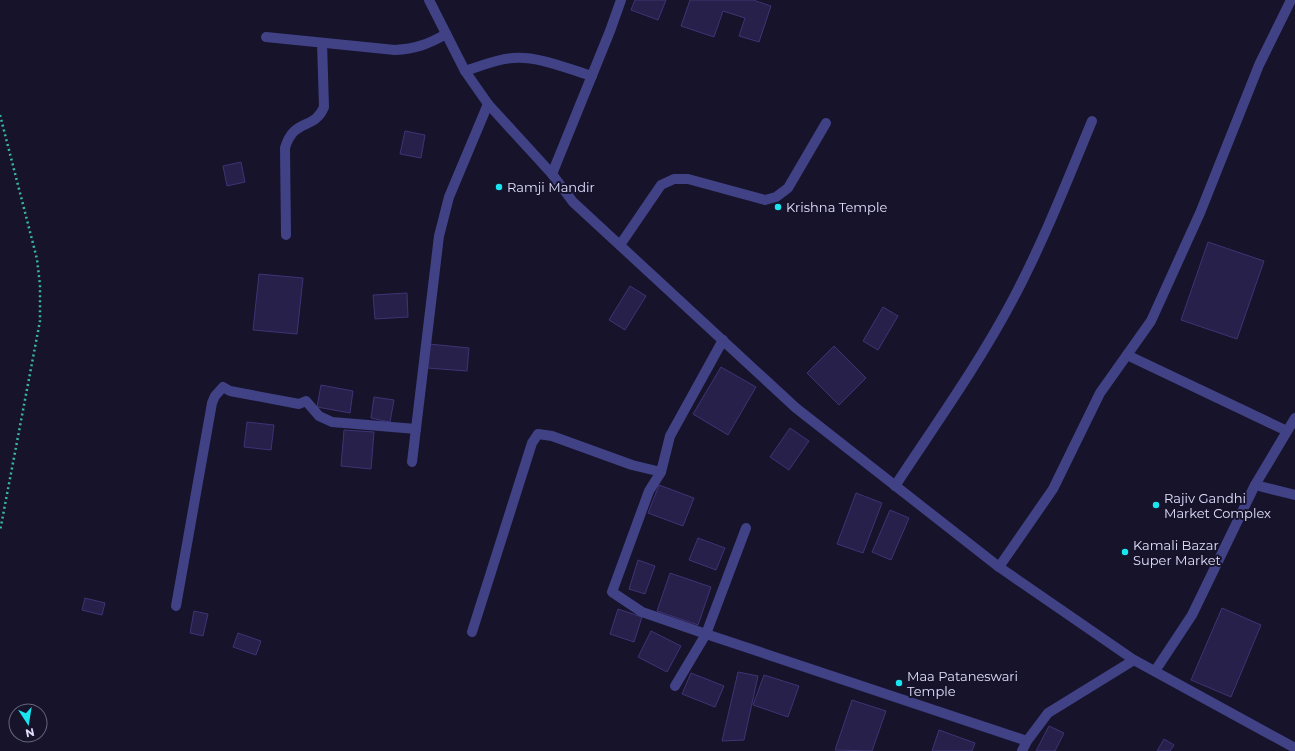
<svg xmlns="http://www.w3.org/2000/svg" width="1295" height="751" font-family="Montserrat,sans-serif">
<style>
.building{fill:#27204a;stroke:#3e3475}
.lines{fill:none;stroke-linecap:round;stroke-linejoin:round}
.path{stroke:#39b6a9;stroke-width:2.5;stroke-dasharray:2 3;stroke-linecap:butt}
.lane{stroke:#414286;stroke-width:10}
.street{stroke:#414286;stroke-width:10}
.poi-dot{fill:#18e5f0;stroke:#16132b;stroke-width:1.5}
.labels{text-anchor:middle;stroke-width:4;stroke-linejoin:round;paint-order:stroke}
.poi-label{font-size:13px;fill:#e1dffd;stroke:#16132b;text-anchor:start}
</style>
<rect width="100%" height="100%" fill="#16132b"/>
<g class="building">
<polygon points="635,0 666,0 658,20 631,10"/>
<polygon points="690,0 753,0 771,6 759,42 739,36 745,18 723,11 714,37 681,26"/>
<polygon points="405,131 425,135 421,158 400,154"/>
<polygon points="241,162 245,182 227,186 223,166"/>
<polygon points="1208,242 1264,261 1237,339 1181,320"/>
<polygon points="259,274 303,278 297,334 253,330"/>
<polygon points="630,286 646,296 625,330 609,320"/>
<polygon points="407,293 408,317 375,319 373,295"/>
<polygon points="883,307 898,316 878,350 863,341"/>
<polygon points="429,344 469,348 467,371 427,368"/>
<polygon points="834,346 866,378 839,405 807,373"/>
<polygon points="721,367 756,387 728,435 693,414"/>
<polygon points="321,385 353,391 350,413 317,407"/>
<polygon points="374,397 394,400 390,422 371,418"/>
<polygon points="247,422 274,425 271,450 244,447"/>
<polygon points="790,428 809,441 789,470 770,457"/>
<polygon points="344,430 374,432 371,469 341,466"/>
<polygon points="659,485 694,498 683,526 648,513"/>
<polygon points="856,493 882,503 863,553 837,544"/>
<polygon points="890,510 909,518 891,560 872,552"/>
<polygon points="698,538 725,548 716,570 689,560"/>
<polygon points="638,560 655,566 645,594 629,589"/>
<polygon points="670,573 711,587 698,625 657,611"/>
<polygon points="85,598 105,603 102,615 82,610"/>
<polygon points="1222,608 1261,625 1231,697 1191,680"/>
<polygon points="618,609 642,617 634,642 610,634"/>
<polygon points="194,611 208,614 203,636 190,633"/>
<polygon points="651,631 681,646 667,672 638,657"/>
<polygon points="238,633 261,641 256,655 233,647"/>
<polygon points="738,672 758,676 744,740 722,741"/>
<polygon points="691,673 724,686 715,707 682,694"/>
<polygon points="764,675 799,686 788,717 753,705"/>
<polygon points="852,700 886,711 872,751 835,750"/>
<polygon points="1049,726 1064,733 1055,751 1036,751"/>
<polygon points="939,730 975,743 972,751 932,751"/>
<polygon points="1164,739 1174,745 1170,751 1157,751"/>
</g>
<g class="lines">
<polyline class="path" points="0,115 37,259 40,285 40,321 0,531"/>
<polyline class="lane" points="620,245 661,185 674,179 688,179 765,200 776,197 788,188 826,123"/>
<g class="street">
<polyline points="429,0 465,71 488,104 552,174 573,202 796,408 999,567 1134,660 1295,748"/>
<path d="M266 37 395 50C415 49 429 44 446 34"/>
<path d="M465 71C481 66 497 59 513 58 539 56 568 69 592 76"/>
<polyline points="552,174 610,31 621,0"/>
<path d="M286 235 285 148C294 117 314 131 324 107L322 43"/>
<polyline points="1127,355 1287,431"/>
<polyline points="412,462 439,236 449,197 488,104"/>
<polyline points="661,472 649,491 612,592 642,612 706,634 675,686"/>
<polyline points="1255,485 1295,495"/>
<path d="M895 486C935 425 978 365 1012 301 1043 243 1067 181 1092 121"/>
<polyline points="746,528 706,634 1027,741"/>
<polyline points="999,567 1053,489 1100,393 1151,321 1200,213 1259,65 1291,0"/>
<polyline points="176,606 212,403 215,396 223,387 230,391 299,404 306,401 319,416 332,422 416,429"/>
<polyline points="472,632 532,443 538,434 552,436 632,465 661,472 670,436 723,340"/>
<polyline points="1155,671 1192,615 1255,485 1295,418"/>
<polyline points="1022,751 1027,741 1048,713 1134,660"/>
</g>
</g>
<g class="poi-dot">
<circle cx="499" cy="187" r="4"/>
<circle cx="778" cy="207" r="4"/>
<circle cx="1156" cy="505" r="4"/>
<circle cx="1125" cy="552" r="4"/>
<circle cx="899" cy="683" r="4"/>
</g>
<g class="labels">
<g class="poi-label">
<text x="507" y="192">Ramji Mandir</text>
<text x="786" y="212">Krishna Temple</text>
<text x="1164" y="503">Rajiv Gandhi<tspan x="1164" dy="15">Market Complex</tspan></text>
<text x="1133" y="550">Kamali Bazar<tspan x="1133" dy="15">Super Market</tspan></text>
<text x="907" y="681">Maa Pataneswari<tspan x="907" dy="15">Temple</tspan></text>
</g>
</g>
<g transform="translate(28 723) rotate(168)"><circle r="19" fill="#16132b" stroke="#67657f"/>
<path d="M0-3L7 15L0 10L-7 15Z" fill="#18e5f0"/>
<text y="-6" font-size="11" font-weight="bold" text-anchor="middle" fill="#e1dffd">N</text>
</g>
</svg>
